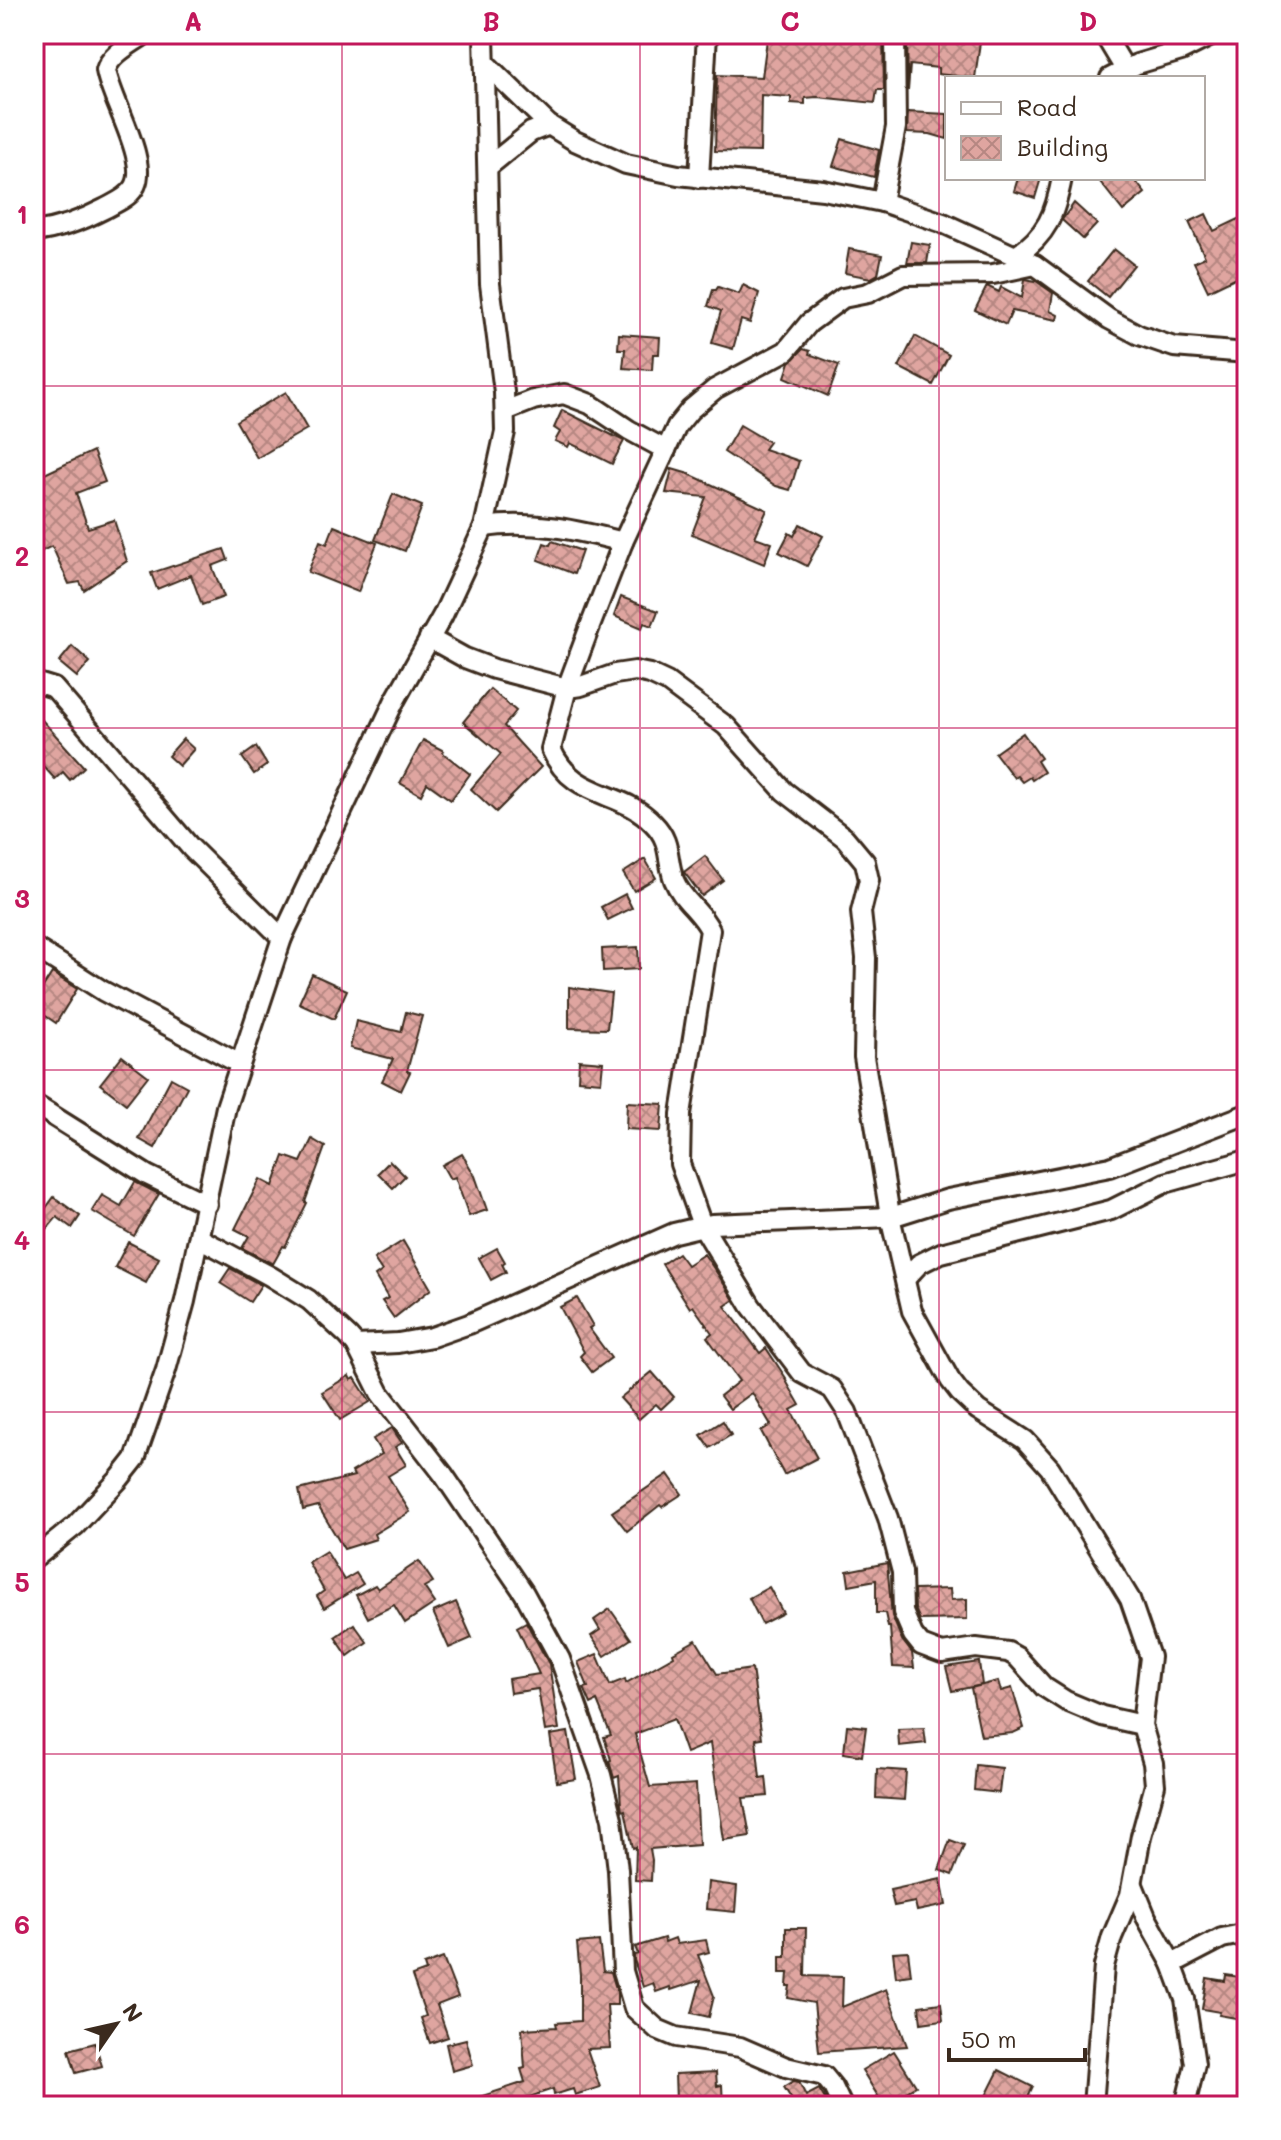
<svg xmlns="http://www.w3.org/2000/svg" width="1281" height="2140" font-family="Mali,sans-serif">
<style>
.building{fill:url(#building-cross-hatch);stroke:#3b2a1e;stroke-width:2}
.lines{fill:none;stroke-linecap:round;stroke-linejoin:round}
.minor-casing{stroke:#3b2a1e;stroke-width:24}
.minor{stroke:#fff;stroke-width:18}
.grid{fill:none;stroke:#c2185b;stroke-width:2;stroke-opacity:0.55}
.neatline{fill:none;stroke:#c2185b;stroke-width:3}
.grid-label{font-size:26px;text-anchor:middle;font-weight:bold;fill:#c2185b}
</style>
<defs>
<pattern id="building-cross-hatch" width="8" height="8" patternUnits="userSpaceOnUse" patternTransform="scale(2)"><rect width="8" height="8" fill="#dfa5a0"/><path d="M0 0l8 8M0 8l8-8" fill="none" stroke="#b68782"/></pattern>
</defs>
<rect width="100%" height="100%" fill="#fff"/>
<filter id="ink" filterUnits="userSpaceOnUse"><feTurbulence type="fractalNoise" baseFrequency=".0125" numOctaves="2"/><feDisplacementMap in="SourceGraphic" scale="16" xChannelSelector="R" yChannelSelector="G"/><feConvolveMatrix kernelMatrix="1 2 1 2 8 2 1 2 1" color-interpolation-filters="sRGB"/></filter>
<g filter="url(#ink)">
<g class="building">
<polygon points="775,34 883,34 884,90 877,90 875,103 817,97 805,98 805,104 791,103 791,97 761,95 760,152 715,151 717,75 762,77 767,39 775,40"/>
<polygon points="907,35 956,42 957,39 980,42 975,78 938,74 938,68 910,65 908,91"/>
<polygon points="908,112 947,114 947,139 930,134 907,133"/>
<polygon points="842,139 879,150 874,177 833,166"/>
<polygon points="1018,178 1041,178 1035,198 1014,191"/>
<polygon points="1097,178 1133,178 1145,193 1123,211"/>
<polygon points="1074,203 1097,224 1083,239 1062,220"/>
<polygon points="1206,214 1214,231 1247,215 1247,272 1208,291 1194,262 1205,257 1189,222"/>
<polygon points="911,242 930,245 927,263 907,263"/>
<polygon points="849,249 882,255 878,274 871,278 845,273"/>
<polygon points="1114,249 1134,265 1108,297 1088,281"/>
<polygon points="1025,279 1036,281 1053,293 1050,311 1058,315 1057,320 1012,311 1006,325 975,310 987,286 999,292 1001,287 1022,298"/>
<polygon points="743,285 759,293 750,323 741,320 733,349 712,343 721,311 708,306 713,290 716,290 718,287 739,294"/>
<polygon points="619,334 660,337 659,354 653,354 652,370 623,368 625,349 618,349"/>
<polygon points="915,336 949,355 933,385 899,367"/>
<polygon points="803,349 810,351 809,354 839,365 828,396 785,377 790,362"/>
<polygon points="286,392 307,429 257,458 236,421"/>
<polygon points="562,410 624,441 612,464 570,443 568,447 555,441 560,432 554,428"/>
<polygon points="740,425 769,442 764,449 799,461 790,490 776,486 724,452"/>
<polygon points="93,451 105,482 76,493 88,528 114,520 127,561 84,590 80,582 69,584 52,546 34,555 34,479"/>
<polygon points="672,469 689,474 767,510 755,537 772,543 764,564 692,534 706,497 666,493"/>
<polygon points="393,494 422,506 405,551 375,540"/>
<polygon points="800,524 823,536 807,566 779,552 789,533 794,536"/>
<polygon points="334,526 377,543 358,592 308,572 320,541 327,544"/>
<polygon points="552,541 582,551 574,574 538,560 544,543 550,545"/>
<polygon points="224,549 228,560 212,566 224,597 202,605 191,575 157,589 151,573"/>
<polygon points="621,597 658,611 652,626 644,623 642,628 614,616"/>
<polygon points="72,646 90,662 77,677 59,662"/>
<polygon points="490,689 516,711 504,726 541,767 496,812 471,789 501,754 463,722"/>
<polygon points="42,720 84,767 70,780 63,772 55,779 34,756 34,727"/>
<polygon points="1023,733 1041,758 1037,761 1044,772 1032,780 1030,777 1022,782 1017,776 1014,778 995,753"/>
<polygon points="183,739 194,749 179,766 168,756"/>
<polygon points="423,740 444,751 443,753 470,774 451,800 427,783 421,795 400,783"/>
<polygon points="256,747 267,765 254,774 242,757"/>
<polygon points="705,856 723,880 702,896 684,872"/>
<polygon points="645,859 656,878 634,891 623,873"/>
<polygon points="625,894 632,908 608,920 601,907"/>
<polygon points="638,947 639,969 603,971 602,949"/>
<polygon points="52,973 77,989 56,1023 34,1008 34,1001"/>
<polygon points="312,974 347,990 334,1019 299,1003"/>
<polygon points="569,987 611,993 607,1029 569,1028"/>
<polygon points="406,1012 422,1016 407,1071 410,1072 401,1091 382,1081 393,1059 350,1048 356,1021 401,1032"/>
<polygon points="122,1056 148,1076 126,1104 100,1084"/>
<polygon points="579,1060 603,1062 601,1082 578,1080"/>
<polygon points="171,1078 187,1087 155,1148 139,1139"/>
<polygon points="627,1102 663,1104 661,1131 626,1129"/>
<polygon points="312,1139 325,1147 305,1202 307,1203 285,1247 283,1246 273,1264 242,1248 249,1236 235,1229 260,1179 273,1186 284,1156 301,1162"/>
<polygon points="462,1154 475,1176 487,1210 469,1216 455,1177 450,1179 442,1165"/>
<polygon points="390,1161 405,1176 393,1188 378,1173"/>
<polygon points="135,1182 159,1194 134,1236 92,1211 102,1195 121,1206"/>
<polygon points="54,1197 80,1216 72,1228 57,1217 47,1229 37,1220"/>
<polygon points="403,1241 431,1289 394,1318 382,1301 388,1298 375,1276 382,1271 374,1259"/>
<polygon points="128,1242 159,1258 146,1283 115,1267"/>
<polygon points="497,1248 505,1262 502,1264 506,1272 491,1280 479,1258"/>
<polygon points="678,1253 687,1265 704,1254 719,1276 734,1300 725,1306 760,1353 766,1348 786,1378 785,1379 800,1405 791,1410 817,1458 784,1475 761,1431 771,1425 752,1393 730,1409 720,1396 739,1381 707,1337 712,1333 693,1306 690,1308 662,1264"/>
<polygon points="230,1268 261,1285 250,1302 220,1283"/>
<polygon points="577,1298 593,1326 589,1328 611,1358 592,1372 580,1356 584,1352 560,1307"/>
<polygon points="652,1372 674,1397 661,1409 656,1404 639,1419 620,1398"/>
<polygon points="349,1376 351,1380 355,1378 370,1402 340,1420 322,1392"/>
<polygon points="723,1421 731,1435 710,1448 701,1435"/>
<polygon points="392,1428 402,1443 395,1447 406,1465 388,1476 410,1512 374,1534 376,1539 344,1549 318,1506 303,1510 299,1490 354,1476 352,1472 382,1454 373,1439"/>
<polygon points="668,1474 682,1494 662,1507 660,1505 627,1531 612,1512"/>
<polygon points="326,1551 344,1580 356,1573 363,1584 324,1608 317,1596 324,1591 308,1562"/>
<polygon points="419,1561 433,1582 424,1587 435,1603 405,1623 394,1605 368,1618 356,1595 375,1585 378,1589"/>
<polygon points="887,1563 892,1616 902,1640 912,1653 914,1668 893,1667 890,1627 888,1627 885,1613 876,1613 876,1580 849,1585 847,1571"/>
<polygon points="769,1587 783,1613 762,1624 749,1598"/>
<polygon points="950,1589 951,1600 967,1599 967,1619 920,1620 915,1609 914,1590"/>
<polygon points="456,1602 472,1638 449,1648 433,1612"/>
<polygon points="610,1609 631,1639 605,1656 591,1636 600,1630 594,1620"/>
<polygon points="526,1622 549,1664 559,1729 545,1731 538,1689 510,1693 508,1679 539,1674 517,1627"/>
<polygon points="354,1624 367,1642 348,1656 335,1637"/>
<polygon points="696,1640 717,1674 752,1669 762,1738 756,1739 760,1778 766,1777 768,1796 743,1798 750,1836 724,1840 710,1743 686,1753 674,1719 635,1734 650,1787 696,1784 699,1845 650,1849 652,1860 651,1881 635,1880 636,1847 633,1848 625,1810 622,1811 621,1805 619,1776 614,1778 609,1761 611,1760 604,1737 611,1735 597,1701 591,1704 584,1688 588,1687 578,1662 597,1654 610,1685 625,1679 626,1683 674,1656 673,1653"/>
<polygon points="979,1662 982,1685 952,1691 946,1667"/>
<polygon points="998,1681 1001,1691 1012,1688 1024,1728 1013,1733 981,1736 971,1688"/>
<polygon points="847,1725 866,1727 862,1756 844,1753"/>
<polygon points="924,1728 926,1743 899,1746 898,1729"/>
<polygon points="568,1732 576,1779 557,1782 550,1735"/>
<polygon points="976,1765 1002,1768 999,1793 974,1790"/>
<polygon points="877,1769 906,1771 904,1800 876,1798"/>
<polygon points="950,1840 964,1845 952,1875 939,1870"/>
<polygon points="941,1879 946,1905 917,1911 915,1902 894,1906 890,1890"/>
<polygon points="708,1882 737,1886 735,1912 706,1909"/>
<polygon points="786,1928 806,1928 805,1976 843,1977 842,2007 886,1989 907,2046 819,2052 814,2003 788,1998 790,1986 787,1986 788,1973 780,1973 780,1957 786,1957"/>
<polygon points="664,1938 665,1942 675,1938 677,1944 706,1940 709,1952 698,1955 714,1996 709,2017 692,2013 701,1980 671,1990 670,1987 656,1992 653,1983 643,1987 634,1960 634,1955 638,1954 635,1947"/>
<polygon points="599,1941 603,1971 611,1972 617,1992 617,2005 607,2005 610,2048 587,2049 600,2087 575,2095 573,2089 554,2095 553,2089 526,2098 529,2106 461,2106 461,2103 525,2082 521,2069 525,2068 522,2029 557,2027 556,2023 580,2021 580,1975 577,1943"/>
<polygon points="908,1951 911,1975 896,1977 893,1952"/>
<polygon points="443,1958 458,1997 437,2005 448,2037 430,2043 421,2018 426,2016 412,1976 426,1971 424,1965"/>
<polygon points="1226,1975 1247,1978 1247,2020 1219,2015 1220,2012 1202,2009 1207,1978 1225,1981"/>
<polygon points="941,2003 943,2020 921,2023 919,2006"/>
<polygon points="466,2039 473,2065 452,2071 446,2044"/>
<polygon points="95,2043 102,2066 76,2073 69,2050"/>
<polygon points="894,2051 916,2086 884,2106 862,2070"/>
<polygon points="999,2070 1033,2087 1024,2106 992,2106 983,2102"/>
<polygon points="716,2072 717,2086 722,2085 723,2106 695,2106 695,2100 676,2101 675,2074"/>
<polygon points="794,2081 799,2082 806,2096 819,2089 829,2106 788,2106 794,2103 784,2087"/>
</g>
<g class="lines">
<g class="minor-casing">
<g id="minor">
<polyline points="1104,34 1125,69"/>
<polyline points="485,63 549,125 575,141 626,164 678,175 823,190 882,202 943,223 1035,265 1109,319 1139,335 1174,347 1247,353"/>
<polyline points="1110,78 1137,64 1181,51 1215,34"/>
<polyline points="489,166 531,132 549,125"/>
<polyline points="699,178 707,34"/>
<polyline points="882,202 896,127 895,34"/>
<path d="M34 232C58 229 83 220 104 209 115 203 128 198 134 188 151 163 110 99 106 70 110 54 132 44 145 34"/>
<path d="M1016 256C1047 235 1055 214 1062 178"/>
<path d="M1035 265 993 274 903 275 868 293 843 298 809 323 786 351 715 389 690 410 677 426 623 542 589 629 567 688 551 749C573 800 621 789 653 823 672 842 666 858 674 880 682 900 701 911 710 930L681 1114 680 1164 702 1225 751 1306 802 1373 832 1389 847 1412 888 1518 902 1572 903 1612 913 1635 921 1645 942 1653 976 1648 1008 1652 1017 1657 1044 1687 1066 1701 1102 1716 1142 1725"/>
<polyline points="505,411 533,400 564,394 590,404 629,430 666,450"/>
<path d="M484 527C531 520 578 530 623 542"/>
<polyline points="429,638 465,658 494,669 567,688 581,686 615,674 635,671 650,674 667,682 726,726 784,791 845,838 865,862 869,880 861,912 866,958 864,1057 891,1221 912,1311 950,1380 960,1393 978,1410 1025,1440 1050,1468 1130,1599 1150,1657 1142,1725 1153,1763 1155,1785 1141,1836 1130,1895 1112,1937 1104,1966 1093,2106"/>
<polyline points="34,687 41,684 54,688 191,848 282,938"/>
<polyline points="34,947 103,991 240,1064"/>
<polyline points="34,1104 147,1175 207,1204"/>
<polyline points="199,1238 270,1276 309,1300 348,1336 356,1345 380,1393 443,1474 524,1593 560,1659 601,1775 612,1819 618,1870 623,1971 634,2008 657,2029 676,2037 740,2047 786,2067 824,2076 833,2087 842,2106"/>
<polyline points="905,1279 919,1264 941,1253 1111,1210 1165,1183 1247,1160"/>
<polyline points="356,1345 398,1343 432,1337 469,1324 674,1233 712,1224 891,1217 948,1199 1110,1167 1247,1114"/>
<polyline points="34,1559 75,1526 120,1478 135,1459 166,1370 185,1301 226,1107 282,938 394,702 443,615 484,527 505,432 504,392 490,284 484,34"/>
<polyline points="1133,1885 1146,1917 1172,1964 1185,1999 1195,2064 1185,2106"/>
<polyline points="1172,1964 1222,1938 1247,1933"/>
</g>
</g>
<use href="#minor" class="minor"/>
</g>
</g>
<path class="grid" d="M342 34V2106M640 34V2106M939 34V2106M34 386H1247M34 728H1247M34 1070H1247M34 1412H1247M34 1754H1247"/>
<rect width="1281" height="2140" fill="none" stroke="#fff" stroke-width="88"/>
<rect x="945" y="76" width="260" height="104" fill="#ffffff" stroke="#b1aaa5" stroke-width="2"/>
<rect x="961" y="102" width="40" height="12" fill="#ffffff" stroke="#b1aaa5" stroke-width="2"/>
<text x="1017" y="116" font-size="24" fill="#3b2a1e">Road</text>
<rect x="961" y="136" width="40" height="24" fill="url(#building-cross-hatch)" stroke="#b1aaa5" stroke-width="2"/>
<text x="1017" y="156" font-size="24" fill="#3b2a1e">Building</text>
<g transform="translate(116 2024) rotate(56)" stroke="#ffffff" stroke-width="6" paint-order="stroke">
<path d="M0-6L14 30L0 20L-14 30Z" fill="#3b2a1e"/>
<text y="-12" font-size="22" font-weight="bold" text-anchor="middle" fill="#3b2a1e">N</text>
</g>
<path d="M949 2048v12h136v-12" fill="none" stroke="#3b2a1e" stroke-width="4"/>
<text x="961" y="2048" font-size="24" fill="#3b2a1e" stroke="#ffffff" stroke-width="6" paint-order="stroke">50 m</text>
<rect x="44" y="44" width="1193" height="2052" class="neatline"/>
<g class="grid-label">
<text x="193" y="31">A</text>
<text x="491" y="31">B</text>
<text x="790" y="31">C</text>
<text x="1088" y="31">D</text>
<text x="22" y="224">1</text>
<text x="22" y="566">2</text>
<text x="22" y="908">3</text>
<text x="22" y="1250">4</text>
<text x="22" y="1592">5</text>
<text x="22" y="1934">6</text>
</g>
</svg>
